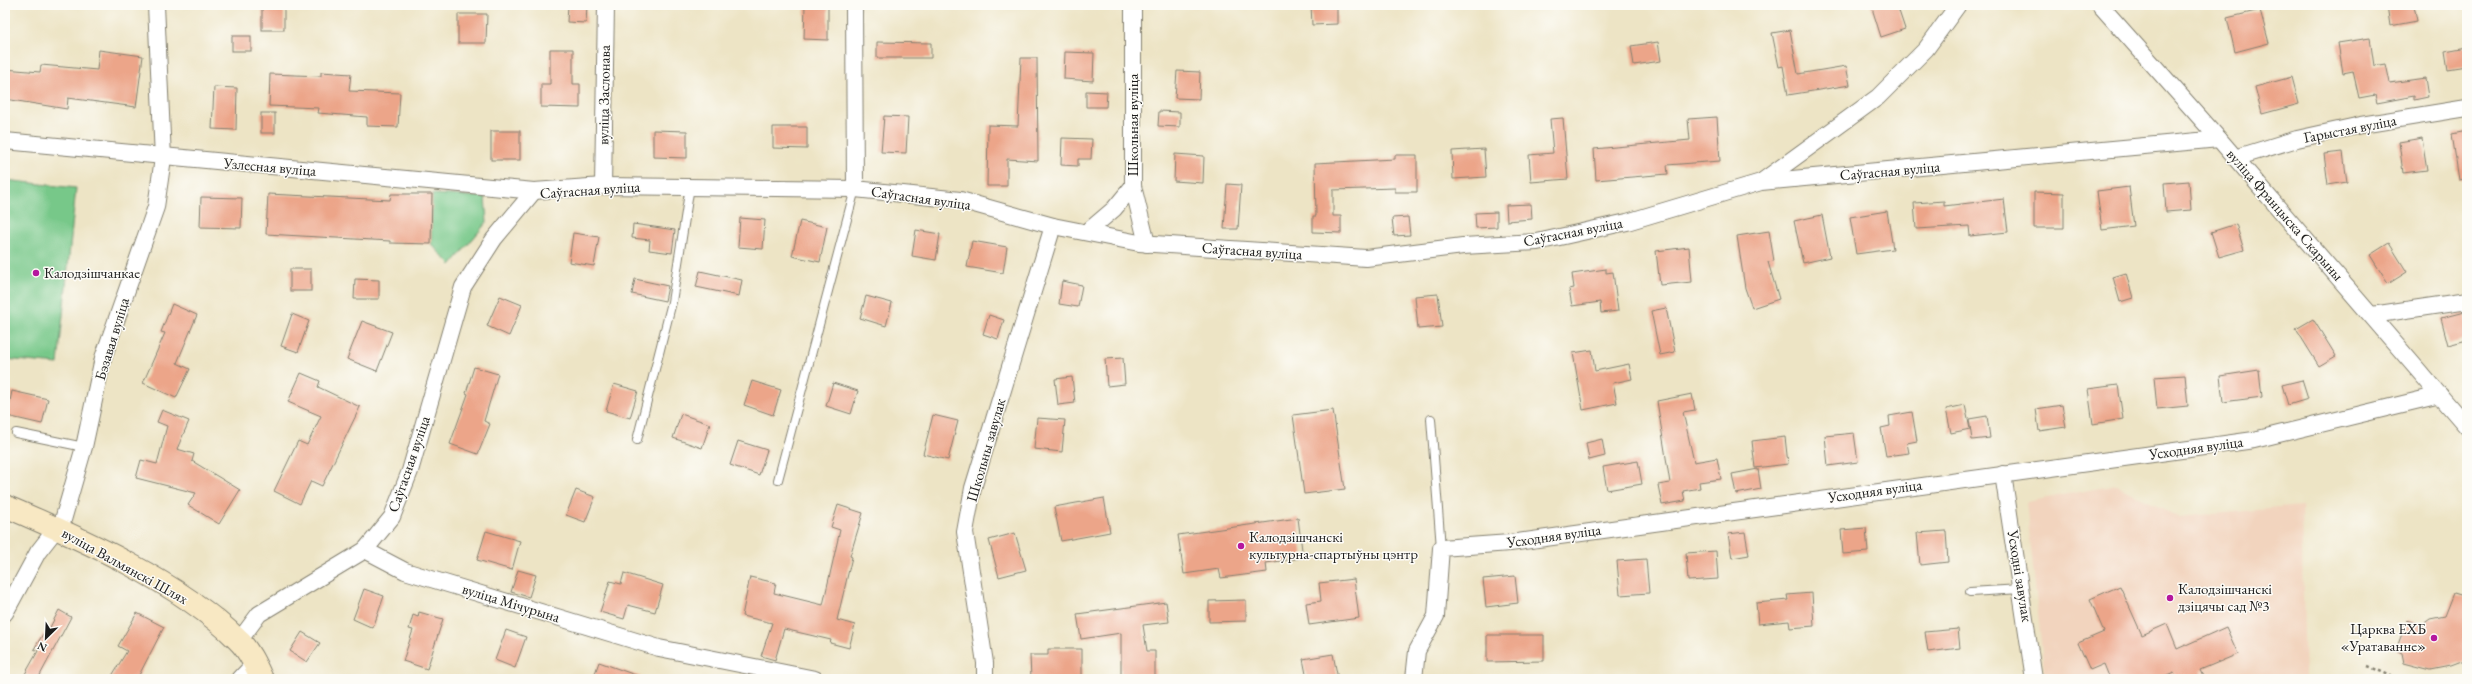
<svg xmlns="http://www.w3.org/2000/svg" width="2472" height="684" font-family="'EB Garamond',serif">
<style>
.built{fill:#f2d4be}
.green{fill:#77c889;stroke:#4a7252}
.building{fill:#eca589}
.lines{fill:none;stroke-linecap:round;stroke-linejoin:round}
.lane-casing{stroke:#848070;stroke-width:10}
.street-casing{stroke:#848070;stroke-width:18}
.secondary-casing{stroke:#848070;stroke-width:24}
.path{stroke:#848070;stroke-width:2.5;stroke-dasharray:3 3;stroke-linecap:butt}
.lane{stroke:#fff;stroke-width:8}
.street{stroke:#fff;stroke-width:16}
.secondary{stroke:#f8e8c3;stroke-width:22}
.poi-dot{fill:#b5179e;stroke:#fdfcf7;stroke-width:1.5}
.labels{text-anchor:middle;stroke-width:3;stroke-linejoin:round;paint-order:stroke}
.street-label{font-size:15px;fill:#1c1c1c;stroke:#fdfcf7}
.poi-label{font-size:15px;fill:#1c1c1c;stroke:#fdfcf7;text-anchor:start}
</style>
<rect width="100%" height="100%" fill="#fdfcf7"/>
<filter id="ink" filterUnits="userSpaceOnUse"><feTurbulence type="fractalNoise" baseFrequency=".025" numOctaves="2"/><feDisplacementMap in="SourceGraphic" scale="8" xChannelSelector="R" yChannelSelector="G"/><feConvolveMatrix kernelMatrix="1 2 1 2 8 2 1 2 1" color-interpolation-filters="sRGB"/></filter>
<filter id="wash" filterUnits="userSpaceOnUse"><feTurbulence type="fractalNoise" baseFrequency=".012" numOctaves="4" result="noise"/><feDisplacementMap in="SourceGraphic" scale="16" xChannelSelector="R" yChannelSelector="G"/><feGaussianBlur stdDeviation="0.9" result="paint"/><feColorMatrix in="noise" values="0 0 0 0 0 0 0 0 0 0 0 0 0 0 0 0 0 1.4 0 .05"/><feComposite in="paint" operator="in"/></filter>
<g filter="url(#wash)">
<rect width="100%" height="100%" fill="#ede4c5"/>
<polygon class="built" points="2116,485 2178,517 2301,506 2305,679 2045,679 2026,502"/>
<g class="green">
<polygon points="5,180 76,188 58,364 5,359"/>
<polygon points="432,194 485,197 487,222 451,265 431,244"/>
</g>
<g id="blocks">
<g class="building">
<polygon points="568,5 587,5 586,23 567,22"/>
<polygon points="805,5 828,5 828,40 804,39"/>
<polygon points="1311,5 1337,5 1337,24 1312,25"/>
<polygon points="1871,5 1897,5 1905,29 1881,37"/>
<polygon points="2387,5 2414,5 2417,21 2390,26"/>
<rect x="262" y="6" width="22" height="24"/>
<polygon points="2260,10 2269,43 2235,52 2227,18"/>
<polygon points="458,14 487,14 486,43 458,43"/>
<polygon points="1790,30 1798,74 1846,66 1850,85 1788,95 1783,66 1779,67 1772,33"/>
<rect x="232" y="36" width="19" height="15"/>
<polygon points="2370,38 2374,66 2386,64 2390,83 2425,78 2428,97 2414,100 2414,96 2377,103 2375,95 2359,98 2353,71 2343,73 2338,43"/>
<polygon points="877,42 931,43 931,58 877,58"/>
<polygon points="1658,42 1661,61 1634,65 1631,46"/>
<polygon points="2467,47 2467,67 2448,70 2445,51"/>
<polygon points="550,49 573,49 573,84 580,84 580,108 541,107 541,84 550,84"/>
<polygon points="99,50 143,56 136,107 68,98 67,109 5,99 5,69 40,72 41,65 97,70"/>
<polygon points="1065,52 1094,53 1093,81 1064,79"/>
<polygon points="1021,58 1037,58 1038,161 1007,159 1007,186 987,186 988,125 1018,126"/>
<polygon points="1177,71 1200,72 1199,99 1175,98"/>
<polygon points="321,72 351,74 349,91 400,93 398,127 367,126 367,117 318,113 319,108 269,106 270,74 321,76"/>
<polygon points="2292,77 2299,104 2262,114 2255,87"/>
<polygon points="214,87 237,88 236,130 212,129"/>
<polygon points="1086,91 1107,92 1106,107 1086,107"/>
<polygon points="1159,111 1180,112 1180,127 1158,126"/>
<rect x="261" y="113" width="14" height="20"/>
<polygon points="884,116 908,117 906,153 881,152"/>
<polygon points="1717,117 1720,161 1667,165 1668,174 1596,180 1594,149 1690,140 1688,119"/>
<polygon points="1563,118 1568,179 1531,182 1529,155 1553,153 1550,119"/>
<polygon points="773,127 807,127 807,149 773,148"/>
<polygon points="653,130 687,131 687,158 653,157"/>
<rect x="491" y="131" width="29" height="29"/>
<polygon points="2467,131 2467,179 2459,180 2452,134"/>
<polygon points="1062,138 1092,139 1091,159 1078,159 1078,166 1061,165"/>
<polygon points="2422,138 2427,170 2403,173 2399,142"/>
<polygon points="1484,149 1486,177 1453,179 1452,151"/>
<polygon points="2343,152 2347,182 2328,185 2324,154"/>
<polygon points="1175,154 1204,156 1203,183 1174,181"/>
<polygon points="1395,155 1417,155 1417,192 1395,192 1395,188 1333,190 1333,216 1341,216 1341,233 1313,232 1313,216 1316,216 1315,163 1395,159"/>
<polygon points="2189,181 2191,210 2166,212 2164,183"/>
<polygon points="1227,184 1241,185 1238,229 1224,229"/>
<polygon points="2129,187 2134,226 2102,230 2097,191"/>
<polygon points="2034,192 2064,193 2064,228 2034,228"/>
<polygon points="268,194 390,200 391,194 432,194 431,244 390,243 390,241 266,234"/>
<polygon points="201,197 242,198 241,228 200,227"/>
<polygon points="2004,199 2008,232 1970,236 1969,226 1916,229 1914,203 1944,201 1944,206"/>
<polygon points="1531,204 1532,219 1507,221 1506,205"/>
<polygon points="1887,211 1893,249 1856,254 1850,217"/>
<polygon points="1497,212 1497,227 1476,228 1475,213"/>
<polygon points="1822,215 1830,257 1803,263 1794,221"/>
<polygon points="1408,217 1410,235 1394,236 1392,218"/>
<polygon points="740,218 765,220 763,249 738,247"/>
<polygon points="800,221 827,227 820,262 792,256"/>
<polygon points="633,224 675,230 672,253 649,250 650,240 632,238"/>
<polygon points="2236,224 2244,250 2219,257 2211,232"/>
<polygon points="916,230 940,234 936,260 912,256"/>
<polygon points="1769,231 1774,261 1768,262 1779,299 1752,308 1745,288 1737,236"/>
<polygon points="573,233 599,237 594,266 569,262"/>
<polygon points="972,241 1007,247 1003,273 967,267"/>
<polygon points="2389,243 2407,272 2388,284 2370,255"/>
<polygon points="1689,247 1692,282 1660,285 1656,251"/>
<rect x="290" y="269" width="21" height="22"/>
<polygon points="1606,269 1606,273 1613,272 1618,311 1601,313 1600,302 1572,306 1569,289 1574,288 1572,274"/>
<polygon points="700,271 742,280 739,296 696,287"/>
<polygon points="2126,273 2133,298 2120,302 2113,277"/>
<polygon points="355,279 379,280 379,299 354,299"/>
<polygon points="635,279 668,286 665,301 632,294"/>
<polygon points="1062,281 1082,285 1078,307 1059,304"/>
<polygon points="1438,294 1442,327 1418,329 1415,296"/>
<polygon points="500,296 522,305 509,336 487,326"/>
<polygon points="866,296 892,303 886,326 860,318"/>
<polygon points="172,304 197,315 177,363 190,369 176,398 143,383 165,333 161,332"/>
<polygon points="1666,308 1675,352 1660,355 1651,311"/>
<polygon points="2464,312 2467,325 2467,340 2448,345 2441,318"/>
<polygon points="292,314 309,321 298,352 281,346"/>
<polygon points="989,315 1004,320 998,339 983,334"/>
<polygon points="2313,319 2336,356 2319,366 2296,329"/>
<polygon points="362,321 392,332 377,371 347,359"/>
<polygon points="1592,350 1595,371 1629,364 1632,379 1613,383 1617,403 1583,410 1573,353"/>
<polygon points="1123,358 1125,384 1107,386 1105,359"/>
<polygon points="474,367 498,374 484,421 490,424 478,454 450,444 468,394 466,393"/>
<polygon points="2259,370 2262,397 2223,402 2220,376"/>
<polygon points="301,373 320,381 318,387 360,407 322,486 311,481 300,504 274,491 298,441 307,445 321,416 288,402"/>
<polygon points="2185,375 2188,406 2157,409 2154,377"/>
<polygon points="1072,377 1075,403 1058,405 1055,379"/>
<polygon points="2302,380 2308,399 2288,405 2282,385"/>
<polygon points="752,381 781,390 773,415 744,405"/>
<polygon points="833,383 858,391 851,414 826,406"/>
<polygon points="614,384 638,391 630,418 606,411"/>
<polygon points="2118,385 2123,419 2093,424 2088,389"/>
<polygon points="12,391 48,399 42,424 7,416"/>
<polygon points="1692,394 1695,410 1683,412 1694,462 1717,458 1721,479 1699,482 1700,488 1683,491 1685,501 1662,505 1658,485 1670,483 1657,401"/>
<polygon points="1965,405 1970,429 1951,433 1946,409"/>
<polygon points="2062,405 2066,427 2039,431 2036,409"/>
<polygon points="162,410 189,421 177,449 194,454 192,461 240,490 219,524 188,505 196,493 136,478 141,460 157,464 167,426 157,422"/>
<polygon points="1333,410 1345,489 1304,494 1293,415"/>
<polygon points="1912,412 1917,441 1907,443 1909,453 1886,456 1881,428 1890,426 1889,416"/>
<polygon points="681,414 710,424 702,448 673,438"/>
<polygon points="933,415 958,421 948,460 923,454"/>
<polygon points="1987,416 1990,438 1972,440 1969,419"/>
<polygon points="1037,418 1065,420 1062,452 1034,449"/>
<polygon points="1854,433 1858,462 1828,466 1825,436"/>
<polygon points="1785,437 1788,464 1755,468 1752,441"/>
<polygon points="1602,439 1605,456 1589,460 1586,443"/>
<polygon points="738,441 767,450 759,475 730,465"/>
<polygon points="1638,461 1642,484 1607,490 1603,467"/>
<polygon points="1758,469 1761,489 1736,494 1732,474"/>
<polygon points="576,490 595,497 585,522 566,515"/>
<polygon points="1104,498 1110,532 1061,541 1054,507"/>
<polygon points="838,505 863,513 850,556 852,557 837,620 855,625 849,648 830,643 831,640 784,629 775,660 761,656 772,623 742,616 750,577 776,583 774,593 823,605 840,530 831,527"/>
<polygon points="1298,518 1303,558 1266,563 1267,572 1221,578 1219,569 1184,574 1178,535"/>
<polygon points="1866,528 1868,552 1843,554 1841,530"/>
<polygon points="486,531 520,541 512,570 477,560"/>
<polygon points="1946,531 1948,562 1920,565 1917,533"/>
<polygon points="1745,532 1749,555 1732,558 1728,534"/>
<polygon points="1015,533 1026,570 999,577 989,540"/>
<polygon points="1716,551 1718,579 1688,581 1686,553"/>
<polygon points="1646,559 1649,593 1620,595 1617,561"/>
<polygon points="518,570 536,575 529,597 511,592"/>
<polygon points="624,573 663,585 655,612 628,605 624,619 600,612 610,581 621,584"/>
<polygon points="1515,576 1518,603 1486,607 1483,579"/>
<polygon points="1354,579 1359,618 1309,625 1306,603 1321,601 1319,583"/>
<polygon points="2120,586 2142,635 2167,624 2177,649 2226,627 2238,654 2200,670 2204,679 2177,679 2174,673 2160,679 2110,679 2104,664 2090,670 2078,643 2104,632 2090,599"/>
<polygon points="364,589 384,596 373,628 353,619"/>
<polygon points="1812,593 1814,626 1790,628 1789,621 1758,624 1756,603 1788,600 1787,595"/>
<polygon points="2454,593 2467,597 2467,660 2451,666 2431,670 2404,663 2402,653 2396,650 2407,620 2422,625 2430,619 2445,616"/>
<polygon points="1246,600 1246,621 1209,622 1209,601"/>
<polygon points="1166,602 1169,622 1143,625 1147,651 1155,651 1155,679 1121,679 1121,633 1081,639 1077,614"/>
<polygon points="59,610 71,617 38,679 35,679 25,674 38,651 34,649 43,634 46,635"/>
<polygon points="419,612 443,619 427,669 403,661 413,630 409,629 413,615 418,617"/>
<polygon points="137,613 164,627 137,679 110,679 127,651 118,646"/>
<polygon points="1958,629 1960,648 1928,652 1925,632"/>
<polygon points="506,630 526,637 515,668 495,660"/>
<polygon points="302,632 320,643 307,662 290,651"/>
<polygon points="1487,635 1544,635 1544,661 1487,662"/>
<polygon points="1048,649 1082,649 1082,679 1031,679 1030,655 1048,655"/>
<polygon points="1333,654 1338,679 1307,679 1303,659"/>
<polygon points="599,662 641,677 641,679 593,679"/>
</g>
</g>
</g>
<g filter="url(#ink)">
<use href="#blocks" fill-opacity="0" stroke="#848070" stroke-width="1"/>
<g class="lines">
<g class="lane-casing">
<g id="lane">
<polyline points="1431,419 1441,548"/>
<polyline points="16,433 84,447"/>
<polyline points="637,440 672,302 690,186"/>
<polyline points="778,480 855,189"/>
<polyline points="1970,592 2021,589"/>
</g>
</g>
<g class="street-casing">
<g id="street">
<polyline points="854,5 855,189"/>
<polyline points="1133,5 1133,186 1147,244"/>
<polyline points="2100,5 2219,139 2467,427"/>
<polyline points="5,141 534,191 603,186 855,189 960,200 1053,226 1139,243 1366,258 1463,246 1537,242 1627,222 1761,182 2219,139"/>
<polyline points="2235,158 2297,139 2361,125 2467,108"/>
<polyline points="1764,180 1878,97 1926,49 1958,5"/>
<polyline points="603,186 606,5"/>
<polyline points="1087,232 1114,209 1133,186"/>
<polyline points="2372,315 2467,301"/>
<polyline points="2003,474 2034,679"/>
<polyline points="365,550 405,571 659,648 815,679"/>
<polyline points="5,613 38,552 63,520 84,447 103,358 156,207 163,158 156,5"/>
<polyline points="239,641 259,614 365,550 392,517 410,471 463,287 494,239 534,191"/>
<polyline points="240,679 254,664"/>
<polyline points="985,679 985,663 965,532 973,488 1053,226"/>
<polyline points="1414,679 1417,651 1436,616 1441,548 1510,543 2254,440 2440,395"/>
</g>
</g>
<g class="secondary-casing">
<path id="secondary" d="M5 506C80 538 180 582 238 640 249 650 256 666 262 679"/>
</g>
<polyline class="path" points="2368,666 2398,679"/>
<use href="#lane" class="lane"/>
<use href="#street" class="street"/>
<use href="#secondary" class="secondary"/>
</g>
</g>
<g class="poi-dot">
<circle cx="36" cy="273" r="4"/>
<circle cx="1241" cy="546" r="4"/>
<circle cx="2170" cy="598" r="4"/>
<circle cx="2434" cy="638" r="4"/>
</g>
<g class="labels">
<g class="street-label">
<text transform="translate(604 95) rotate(-89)" y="5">вуліца Заслонава</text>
<text transform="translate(1133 125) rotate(-90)" y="5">Школьная вуліца</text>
<text transform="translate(2350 129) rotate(-11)" y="5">Гарыстая вуліца</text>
<text transform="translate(270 167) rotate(5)" y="5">Узлесная вуліца</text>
<text transform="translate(1890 171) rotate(-5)" y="5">Саўгасная вуліца</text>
<text transform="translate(590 190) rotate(-4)" y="5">Саўгасная вуліца</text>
<text transform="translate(921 198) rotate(8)" y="5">Саўгасная вуліца</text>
<text transform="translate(2285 215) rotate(49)" y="5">вуліца Францыска Скарыны</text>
<text transform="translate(1573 232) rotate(-11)" y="5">Саўгасная вуліца</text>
<text transform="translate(1252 251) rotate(4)" y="5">Саўгасная вуліца</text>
<text transform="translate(112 339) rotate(-73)" y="5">Бэзавая вуліца</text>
<text transform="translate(2196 448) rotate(-8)" y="5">Усходняя вуліца</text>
<text transform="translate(986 450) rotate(-74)" y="5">Школьны завулак</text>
<text transform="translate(409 464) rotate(-71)" y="5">Саўгасная вуліца</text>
<text transform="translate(1875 491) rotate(-8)" y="5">Усходняя вуліца</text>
<text transform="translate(1554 536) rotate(-8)" y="5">Усходняя вуліца</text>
<text transform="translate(125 566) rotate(29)" y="5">вуліца Валмянскі Шлях</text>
<text transform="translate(2020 576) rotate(81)" y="5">Усходні завулак</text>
<text transform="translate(511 603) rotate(17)" y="5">вуліца Мічурына</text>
</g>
<g class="poi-label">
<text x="44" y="278">Калодзішчанкае</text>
<text x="1249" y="542">Калодзішчанскі<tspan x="1249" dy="17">культурна-спартыўны цэнтр</tspan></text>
<text x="2178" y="594">Калодзішчанскі<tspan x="2178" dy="17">дзіцячы сад №3</tspan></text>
<text x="2426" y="634" text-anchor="end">Царква ЕХБ<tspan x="2426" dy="17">«Уратаванне»</tspan></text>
</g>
</g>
<rect width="2472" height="684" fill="none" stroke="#fdfcf7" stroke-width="20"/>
<g transform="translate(46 638) rotate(204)" stroke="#fdfcf7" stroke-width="3" paint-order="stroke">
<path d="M0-3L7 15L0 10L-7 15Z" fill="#1c1c1c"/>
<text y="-6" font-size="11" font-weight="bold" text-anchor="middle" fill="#1c1c1c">N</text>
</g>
</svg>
